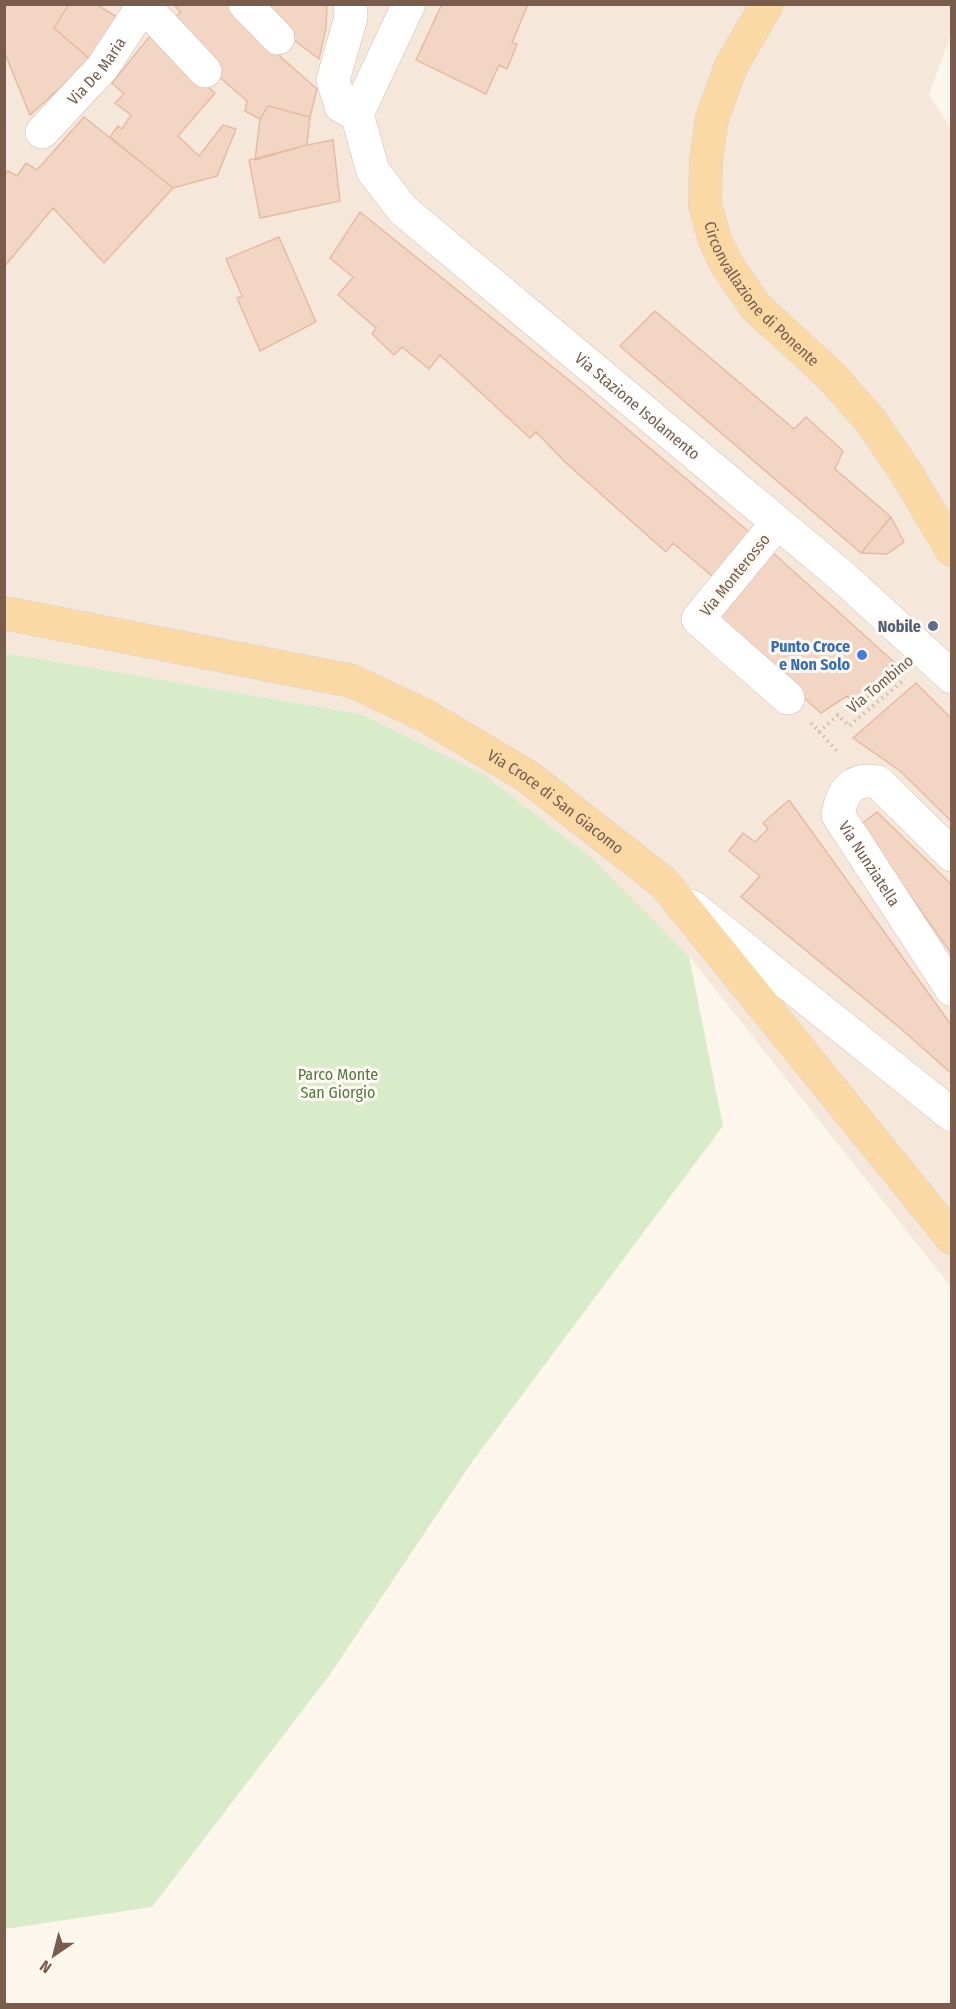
<svg xmlns="http://www.w3.org/2000/svg" width="956" height="2009" viewBox="0 0 956 2009" font-family="'Fira Sans Condensed',sans-serif">
<rect width="100%" height="100%" fill="#fdf6ec"/>
<path fill="#f5e8da" d="M 4,5 L 951,5 L 951,34 L 929,95 L 952,129 L 951,1287 L 689,956 L 592,858 L 483,774 L 361,714 L 5,653 Z"/>
<path fill="#d8ecc9" d="M 5,653 L 361,714 L 483,774 L 592,858 L 689,956 L 723,1126 L 472,1462 L 331,1673 L 152,1907 L 5,1929 Z"/>
<path fill="#f3d5c3" stroke="#e6bba3" stroke-width="1.5" d="M 4,4 L 69,4 L 54,28 L 91,60 L 30,115 L 4,51 Z
M 69,4 L 96,4 L 117,17 L 91,60 L 54,28 Z
M 173,4 L 232,4 L 258,37 L 317,89 L 310,117 L 268,106 L 260,119 L 245,111 L 247,101 L 216,74 L 174,18 L 181,12 Z
M 253,4 L 327,4 L 326,28 L 319,59 L 278,28 Z
M 442,4 L 528,4 L 512,43 L 517,44 L 507,69 L 499,65 L 486,94 L 416,60 Z
M 150,36 L 215,93 L 178,136 L 199,156 L 223,125 L 236,129 L 217,176 L 173,188 L 110,137 L 118,126 L 122,129 L 131,115 L 115,103 L 124,94 L 112,83 Z
M 268,106 L 310,117 L 307,145 L 255,160 L 260,119 Z
M 84,117 L 173,188 L 104,263 L 53,208 L 4,267 L 4,175 L 8,171 L 17,176 L 26,163 L 37,170 Z
M 333,140 L 340,201 L 260,218 L 249,160 L 307,145 Z
M 360,212 L 575,385 L 754,536 L 718,581 L 673,543 L 666,552 L 565,462 L 536,432 L 530,438 L 440,355 L 429,369 L 402,347 L 394,355 L 372,334 L 376,328 L 338,295 L 353,277 L 330,258 Z
M 279,237 L 316,322 L 260,351 L 237,298 L 242,296 L 226,259 Z
M 655,311 L 794,429 L 806,417 L 843,451 L 835,469 L 891,517 L 861,553 L 620,346 Z
M 891,517 L 904,542 L 887,554 L 861,553 Z
M 771,551 L 906,673 L 856,705 L 847,696 L 821,713 L 713,616 Z
M 916,683 L 952,719 L 952,822 L 900,771 L 853,738 Z
M 789,800 L 952,1026 L 952,1074 L 899,1027 L 741,897 L 760,876 L 729,851 L 743,833 L 755,842 L 768,829 L 763,823 Z
M 877,812 L 952,885 L 951,953 L 860,825 Z"/>
<g fill="none" stroke-linecap="round" stroke-linejoin="round">
<g stroke="#d1beb0" stroke-width="34">
<g id="minor">
<path d="M 245,4 L 278,38"/>
<path d="M 350,4 L 351,17 L 333,80 L 341,106 L 357,114"/>
<path d="M 144,6 L 205,71"/>
<path id="s1" d="M 357,114 L 373,171 L 403,210 L 844,578 L 952,677"/>
<path d="M 357,114 L 409,4"/>
<path id="s2" d="M 42,132 L 102,68 L 144,4"/>
<path d="M 777,523 L 698,619 L 788,698"/>
<path id="s3" d="M 952,855 L 878,782 C 852,777 842,791 838,815 L 952,990"/>
<path d="M 691,906 L 952,1115"/>
</g>
</g>
<g stroke="#dad1cd" stroke-width="34">
<g id="major">
<path id="s4" d="M 767,4 L 731,66 L 712,119 L 706,160 L 705,205 L 715,240 L 727,265 L 756,307 L 831,376 L 870,420 L 905,471 L 952,550"/>
<path id="s5" d="M 4,613 L 352,681 L 426,716 L 527,776 L 664,883 L 952,1238"/>
</g>
</g>
<path stroke="#d9b8a5" stroke-width="4" stroke-dasharray="1.5 4.5" stroke-linecap="butt" d="M 811,723 L 839,753
M 819,732 L 838,715 L 849,726 L 905,679"/>
<use href="#minor" stroke="#fff" stroke-width="33"/>
<use href="#major" stroke="#fbd9a5" stroke-width="33"/>
</g>
<circle fill="#5c6f8a" stroke="#fffaf3" stroke-width="2" cx="933" cy="626" r="6"/>
<circle fill="#3f7fe0" stroke="#fffaf3" stroke-width="2" cx="862" cy="655" r="6"/>
<g text-anchor="middle" dominant-baseline="central" stroke-width="6" stroke-linejoin="round" paint-order="stroke">
<g font-size="16" fill="#7a5c4d" stroke="#fffaf3">
<text stroke="none"><textPath href="#s2" startOffset="82">Via De Maria</textPath></text>
<text stroke="none"><textPath href="#s4" startOffset="322">Circonvallazione di Ponente</textPath></text>
<text stroke="none"><textPath href="#s1" startOffset="414">Via Stazione Isolamento</textPath></text>
<text transform="translate(735 575) rotate(-51)">Via Monterosso</text>
<text transform="translate(880 684) rotate(-40)">Via Tombino</text>
<text stroke="none"><textPath href="#s5" startOffset="592">Via Croce di San Giacomo</textPath></text>
<text stroke="none"><textPath href="#s3" startOffset="222">Via Nunziatella</textPath></text>
</g>
<g font-size="16" font-weight="bold" fill="#4e5e75" stroke="#fffaf3" text-anchor="end">
<text x="921" y="626">Nobile</text>
</g>
<g font-size="16" font-weight="bold" fill="#366cbe" stroke="#fffaf3" text-anchor="end">
<text x="850" y="646">Punto Croce<tspan x="850" dy="18">e Non Solo</tspan></text>
</g>
<g font-size="16" fill="#537a41" stroke="#fffaf3">
<text x="338" y="1074">Parco Monte<tspan x="338" dy="18">San Giorgio</tspan></text>
</g>
</g>
<rect width="956" height="2009" fill="none" stroke="#7a5c4d" stroke-width="12"/>
<g transform="translate(54 1955) rotate(215)" stroke="#fffaf3" stroke-width="4.5" paint-order="stroke">
<path d="M0-4.5L10 22L0 15L-10 22Z" fill="#7a5c4d"/>
<text y="-9" font-size="16" font-weight="bold" text-anchor="middle" fill="#7a5c4d">N</text>
</g>
</svg>
